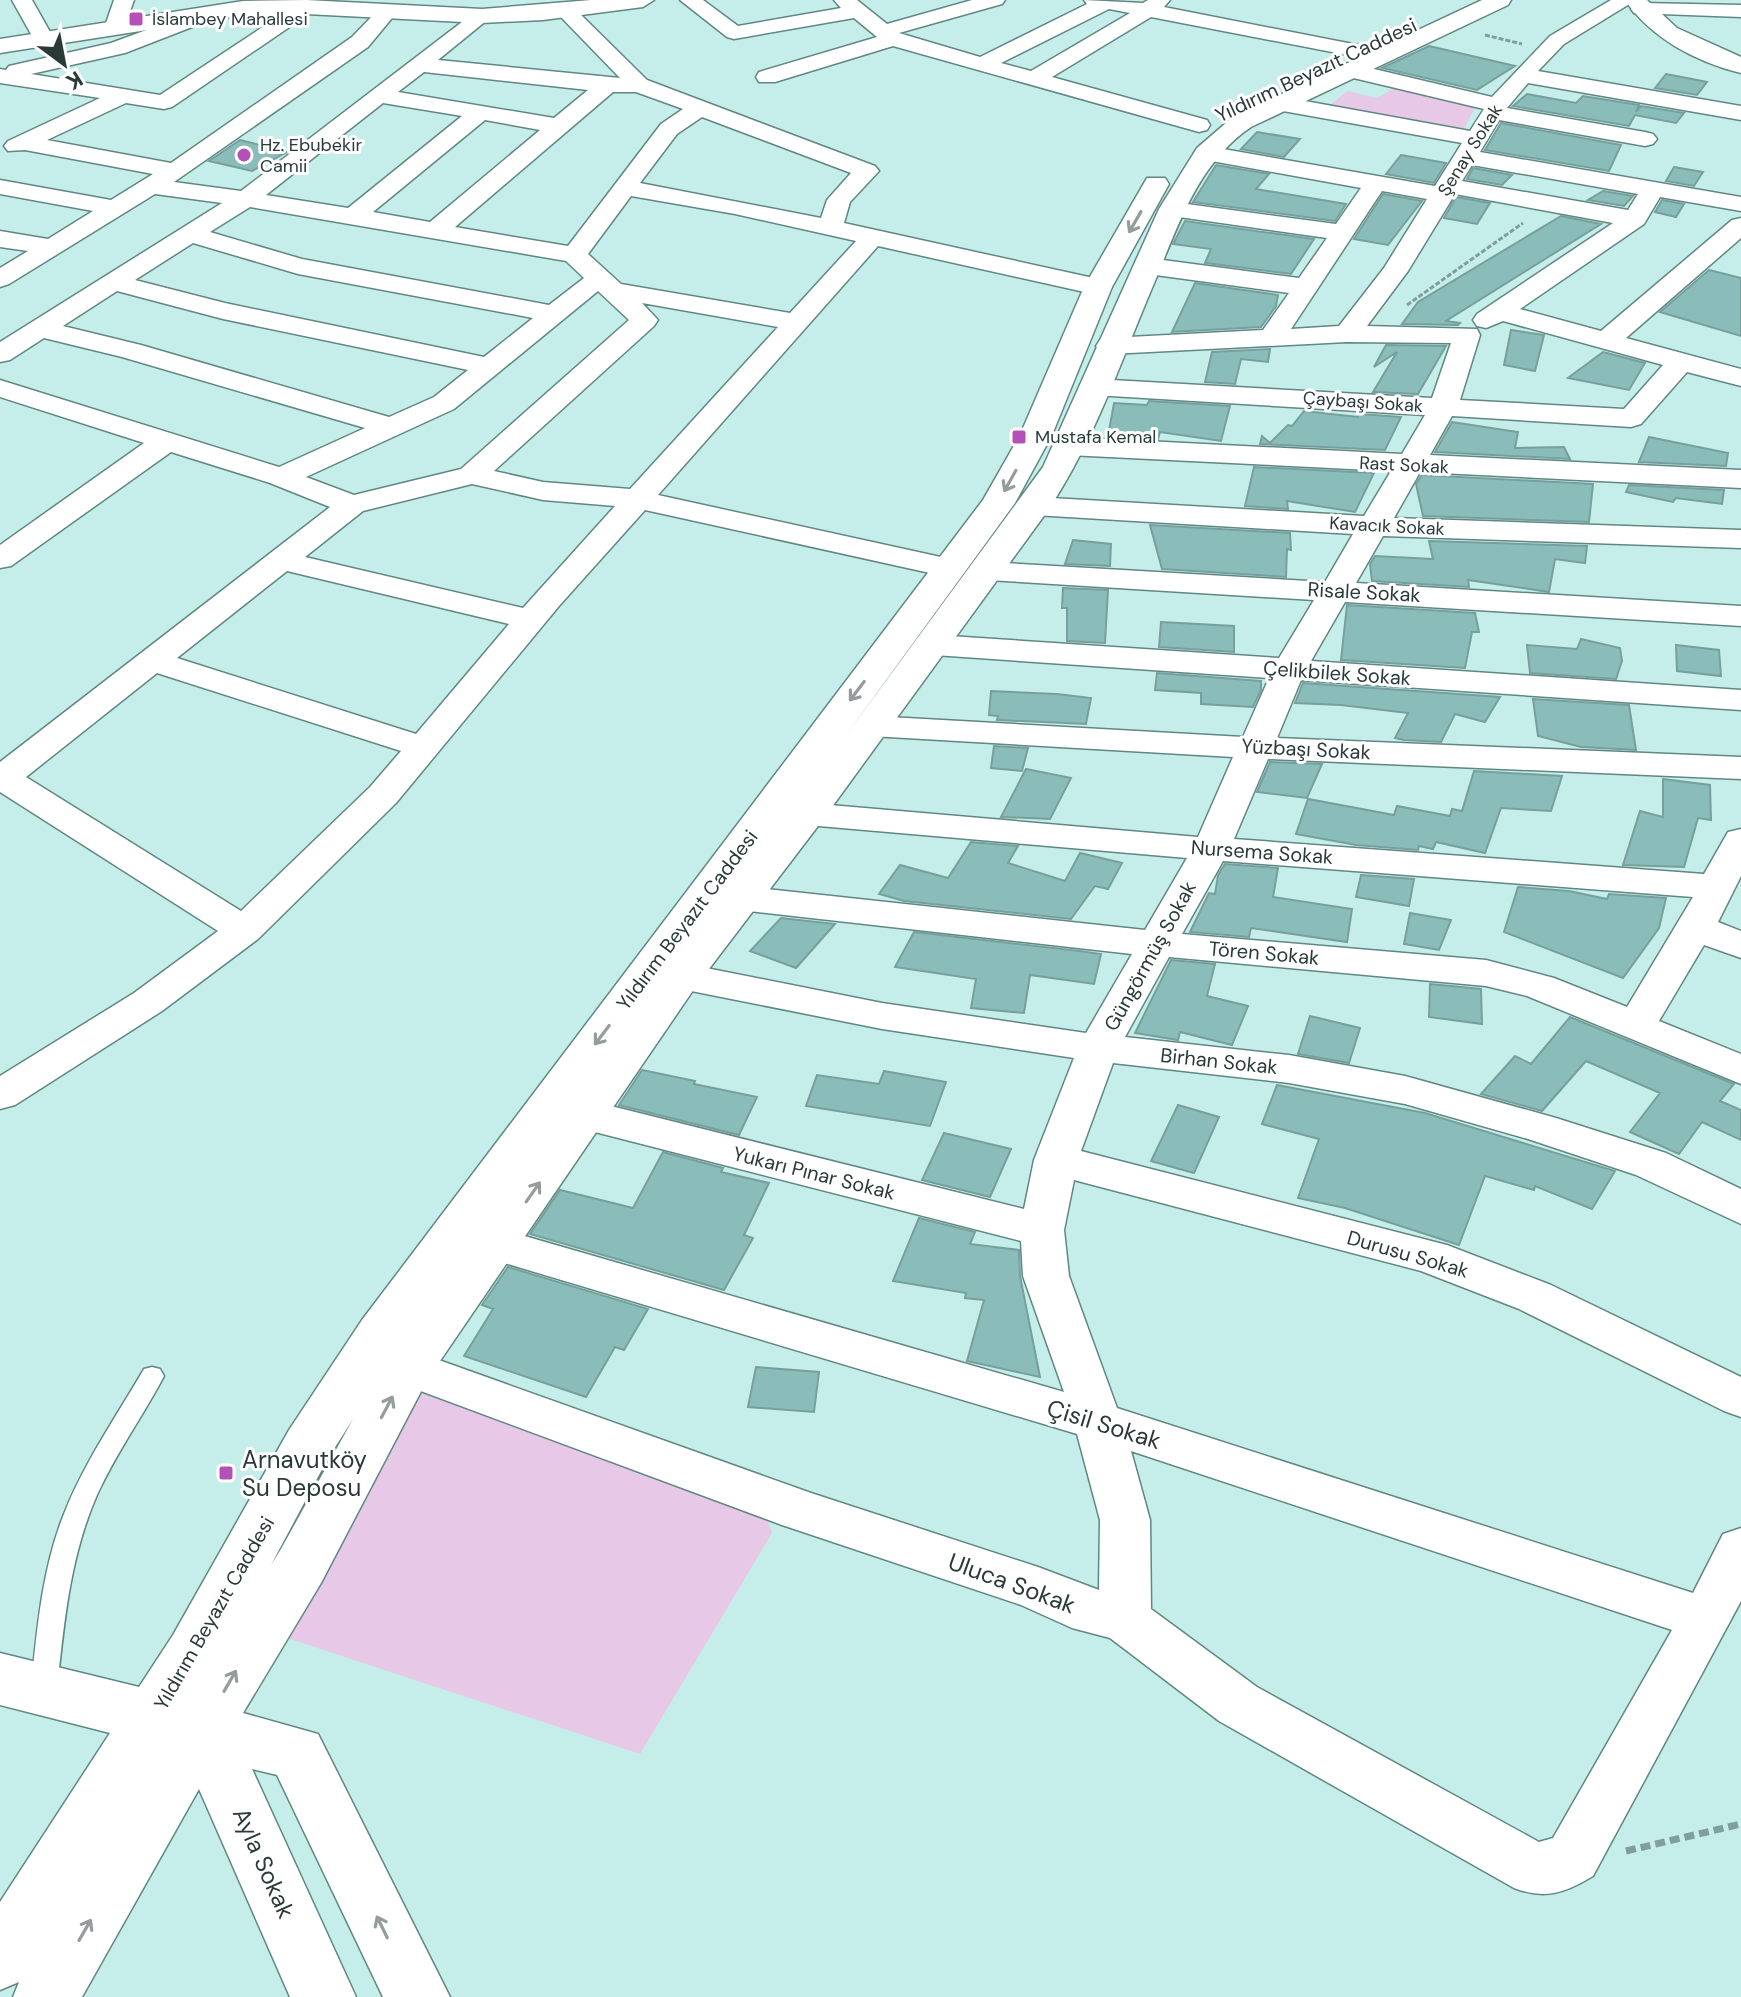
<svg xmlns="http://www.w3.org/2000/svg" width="1741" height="1997" viewBox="0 0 1741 1997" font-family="'DM Sans',sans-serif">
<rect width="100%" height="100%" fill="#c5eeea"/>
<path fill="#e7c8e6" d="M 1397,87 L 1476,106 L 1463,131 L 1328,107 L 1347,91 L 1377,98 Z
M 416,1391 L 766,1516 L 772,1533 L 640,1754 L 284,1637 Z"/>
<path fill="#8abdb9" stroke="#779f9b" stroke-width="2" d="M 1429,46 L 1515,66 L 1477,90 L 1382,68 Z
M 1666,74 L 1707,82 L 1697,95 L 1655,88 Z
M 1527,94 L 1576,103 L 1583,96 L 1639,105 L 1636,112 L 1641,106 L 1684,113 L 1676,123 L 1635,115 L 1629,126 L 1513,106 Z
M 1501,123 L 1621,145 L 1609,171 L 1485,150 Z
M 1257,132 L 1300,139 L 1284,157 L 1241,149 Z
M 240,140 L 287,152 L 252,171 L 209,161 Z
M 1401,155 L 1446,163 L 1434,183 L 1386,174 Z
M 1216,165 L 1269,174 L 1256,189 L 1346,204 L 1335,221 L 1193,202 Z
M 1674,167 L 1703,172 L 1694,186 L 1666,181 Z
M 1473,168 L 1512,175 L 1502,185 L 1467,179 Z
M 1603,191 L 1633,196 L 1624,206 L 1588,200 Z
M 1383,194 L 1422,201 L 1388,245 L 1354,239 Z
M 1456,197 L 1490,203 L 1477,224 L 1444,218 Z
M 1662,200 L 1684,204 L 1676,217 L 1655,212 Z
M 1561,216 L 1601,224 L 1446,321 L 1460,323 L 1458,325 L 1402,324 L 1418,302 Z
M 1185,221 L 1314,239 L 1291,274 L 1205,263 L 1211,249 L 1173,244 Z
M 1709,270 L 1741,278 L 1741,336 L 1660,312 Z
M 1195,283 L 1278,295 L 1276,306 L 1261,327 L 1172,332 Z
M 1511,330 L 1544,335 L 1535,371 L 1504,365 Z
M 1386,345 L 1446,346 L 1418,394 L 1373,392 L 1397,352 L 1374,367 Z
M 1270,349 L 1268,362 L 1241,359 L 1235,384 L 1205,382 L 1212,352 Z
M 1603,352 L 1645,363 L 1629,390 L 1568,378 Z
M 1149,401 L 1230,406 L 1221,441 L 1160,432 L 1158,439 L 1108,436 L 1114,403 L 1147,405 Z
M 1304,411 L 1358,417 L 1359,414 L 1401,417 L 1385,450 L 1260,444 L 1262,436 L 1270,443 L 1288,425 L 1292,426 Z
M 1452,422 L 1518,432 L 1515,448 L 1564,447 L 1570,459 L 1435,452 Z
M 1649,437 L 1728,453 L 1726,466 L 1639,462 Z
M 1254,467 L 1374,473 L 1355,512 L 1287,501 L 1288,509 L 1245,506 Z
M 1422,475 L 1593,484 L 1589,522 L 1423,516 L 1416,484 Z
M 1629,485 L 1724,490 L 1722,504 L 1676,498 L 1673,502 L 1626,492 Z
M 1150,525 L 1290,533 L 1291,550 L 1287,549 L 1286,577 L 1162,569 Z
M 1073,540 L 1111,544 L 1110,566 L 1065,564 Z
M 1429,541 L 1587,546 L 1585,563 L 1555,559 L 1549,592 L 1468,580 L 1469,587 L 1372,581 L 1370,564 L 1375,556 L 1433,559 Z
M 1063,588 L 1108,590 L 1105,643 L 1067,641 L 1067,608 L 1062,608 Z
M 1347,605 L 1475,613 L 1479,632 L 1472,632 L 1465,668 L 1341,660 Z
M 1161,622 L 1234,626 L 1234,652 L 1159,647 Z
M 1581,639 L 1620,648 L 1622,661 L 1616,679 L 1530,673 L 1527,645 L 1577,649 Z
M 1676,645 L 1719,650 L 1721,676 L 1677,671 Z
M 1157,673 L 1261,681 L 1261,690 L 1253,707 L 1201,704 L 1201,693 L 1155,690 Z
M 1303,683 L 1500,697 L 1485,722 L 1455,714 L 1441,742 L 1404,740 L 1395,738 L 1408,713 L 1341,705 L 1295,703 Z
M 991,691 L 1057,694 L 1091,698 L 1086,724 L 997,720 L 998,716 L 989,715 Z
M 1533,699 L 1629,705 L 1636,750 L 1581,747 L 1538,736 Z
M 994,746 L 1028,748 L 1022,771 L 991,768 Z
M 1270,762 L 1322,764 L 1307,798 L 1257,792 Z
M 1026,769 L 1071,778 L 1050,819 L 1001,817 Z
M 1474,771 L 1562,776 L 1551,811 L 1501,808 L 1485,853 L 1436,842 L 1433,849 L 1419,846 L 1418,850 L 1356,845 L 1296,834 L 1308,799 L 1394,815 L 1397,806 L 1450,816 L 1452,809 L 1462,811 Z
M 1663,779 L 1710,785 L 1711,820 L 1698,818 L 1684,867 L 1623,865 L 1640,811 L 1663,817 Z
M 971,842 L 1018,846 L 1008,863 L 1065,881 L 1080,853 L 1122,863 L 1108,889 L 1095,886 L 1071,919 L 904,901 L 879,894 L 900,865 L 948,878 Z
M 1225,864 L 1278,868 L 1273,897 L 1352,909 L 1347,942 L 1251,928 L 1249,937 L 1190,932 L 1209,893 L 1215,894 L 1218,875 Z
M 1361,875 L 1414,879 L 1409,906 L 1356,897 Z
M 1518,887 L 1569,891 L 1607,899 L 1609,894 L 1666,898 L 1659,928 L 1623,978 L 1504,932 Z
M 1410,913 L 1451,920 L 1439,950 L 1404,944 Z
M 781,918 L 835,924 L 796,968 L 750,951 Z
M 914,932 L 1080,951 L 1101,954 L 1094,984 L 1030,975 L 1024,1013 L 971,1008 L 976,979 L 895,967 Z
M 1171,960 L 1215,964 L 1207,996 L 1248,1006 L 1232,1045 L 1180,1032 L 1178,1040 L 1135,1033 Z
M 1430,984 L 1481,989 L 1482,1024 L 1429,1017 Z
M 1310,1016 L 1360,1028 L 1349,1063 L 1298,1054 Z
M 1570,1017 L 1734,1084 L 1720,1101 L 1741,1110 L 1741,1140 L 1702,1122 L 1679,1154 L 1630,1132 L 1660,1093 L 1586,1061 L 1542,1111 L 1481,1094 L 1515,1056 L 1531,1064 Z
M 642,1070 L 695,1081 L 694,1084 L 757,1097 L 739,1135 L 619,1105 Z
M 884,1071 L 946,1082 L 930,1126 L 806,1106 L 817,1075 L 879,1084 Z
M 1277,1085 L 1425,1113 L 1615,1171 L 1592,1209 L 1535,1186 L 1534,1190 L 1485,1176 L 1459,1245 L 1345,1208 L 1298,1198 L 1319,1139 L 1262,1124 Z
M 1178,1105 L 1219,1117 L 1194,1173 L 1151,1161 Z
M 944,1133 L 1011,1149 L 990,1197 L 922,1180 Z
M 663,1152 L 723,1168 L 721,1172 L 769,1183 L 744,1235 L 753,1238 L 724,1290 L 530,1234 L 560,1190 L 633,1208 Z
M 919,1218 L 975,1232 L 970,1244 L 1019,1250 L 1020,1276 L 1040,1377 L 967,1361 L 984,1300 L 965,1298 L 966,1293 L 893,1281 Z
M 508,1267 L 648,1309 L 624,1350 L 615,1347 L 586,1397 L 464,1356 L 493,1309 L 482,1305 Z
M 756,1367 L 819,1372 L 814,1412 L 748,1407 Z"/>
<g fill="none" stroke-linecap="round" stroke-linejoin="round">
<g stroke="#608783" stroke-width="3">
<path id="lane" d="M 152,1367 L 160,1369 L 164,1376 C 143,1416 116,1453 97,1495 C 70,1556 64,1623 57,1688 L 53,1696 L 44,1700 L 35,1696 L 31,1688 C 37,1630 42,1569 64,1514 C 84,1463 116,1417 144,1369 Z"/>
</g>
<g stroke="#608783" stroke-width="3">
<path id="street" d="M 12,0 L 32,0 L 54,39 L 50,43 L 36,43 Z
M 114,0 L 134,0 L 125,26 L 115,32 L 105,26 Z
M 680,0 L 703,0 L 738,26 L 841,8 L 834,0 L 857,0 L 887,24 L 972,0 L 1005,0 L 1002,4 L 899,33 L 980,57 L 1087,4 L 1084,0 L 1143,3 L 1148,0 L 1170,0 L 1164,7 L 1358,45 L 1369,51 L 1358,57 L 1151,17 L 1052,77 L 1207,120 L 1210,125 L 1207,130 L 1199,132 L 893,46 L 775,82 L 759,82 L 756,77 L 759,72 L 877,37 L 854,18 L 734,39 L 727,37 ZM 1109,9 L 1130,13 L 1031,71 L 1001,63 Z
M 1611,0 L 1636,0 L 1564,44 L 1538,71 L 1741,106 L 1741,120 L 1528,83 L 1507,108 L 1645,132 L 1653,134 L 1657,139 L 1653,144 L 1645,146 L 1499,120 L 1480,152 L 1741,197 L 1741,211 L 1660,197 L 1644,224 L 1520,309 L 1601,331 L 1732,220 L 1741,218 L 1741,238 L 1626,338 L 1741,369 L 1741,386 L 1687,372 L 1641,424 L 1631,427 L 1452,416 L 1430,455 L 1741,470 L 1741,488 L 1420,472 L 1394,518 L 1741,530 L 1741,548 L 1383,536 L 1356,583 L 1741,606 L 1741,626 L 1345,602 L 1311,661 L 1741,690 L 1741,710 L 1301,680 L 1277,738 L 1741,757 L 1741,779 L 1268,759 L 1234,839 L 1704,874 L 1728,832 L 1741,829 L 1741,876 L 1718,922 L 1741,931 L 1741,958 L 1704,945 L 1659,1021 L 1741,1054 L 1741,1084 L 1527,996 L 1486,986 L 1169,957 L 1125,1037 L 1289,1055 L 1405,1076 L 1556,1118 L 1666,1153 L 1741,1189 L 1741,1224 L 1636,1175 L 1528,1139 L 1405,1104 L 1289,1083 L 1113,1063 L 1081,1151 L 1447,1245 L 1551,1285 L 1741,1377 L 1741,1417 L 1724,1411 L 1519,1309 L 1421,1271 L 1074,1180 L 1064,1230 L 1069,1276 L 1117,1408 L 1693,1593 L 1723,1534 L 1741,1528 L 1741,1601 L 1593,1876 C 1565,1893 1545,1900 1514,1888 L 1219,1721 L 1110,1638 L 1072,1628 L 1021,1605 L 782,1525 L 391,1380 L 384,1367 L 391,1354 L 408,1349 L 811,1493 L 1038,1567 L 1099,1590 L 1100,1520 L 1077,1434 L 481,1256 L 475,1244 L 481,1232 L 497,1228 L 1064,1392 L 1023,1276 L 1021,1241 L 587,1130 L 572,1125 L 566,1115 L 572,1105 L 587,1100 L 1024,1209 L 1034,1160 L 1074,1058 L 882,1029 L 681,989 L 667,985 L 661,976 L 667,967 L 681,963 L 882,1003 L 1086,1033 L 1132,954 L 740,910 L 727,906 L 721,898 L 727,890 L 740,886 L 1145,930 L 1187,858 L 807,825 L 794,822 L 789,814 L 794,806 L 807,803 L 1198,837 L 1233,757 L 871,736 L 859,733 L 854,726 L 859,719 L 871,716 L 1243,737 L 1269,678 L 934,655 L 922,652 L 917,645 L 922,638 L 934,635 L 1279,658 L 1314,600 L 988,580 L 977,578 L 972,571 L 977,564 L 988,562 L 1325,582 L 1353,534 L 1034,515 L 1023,512 L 1019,506 L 1023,500 L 1034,497 L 1364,516 L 1391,471 L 1068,455 L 1058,452 L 1053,446 L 1058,440 L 1068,437 L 1402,454 L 1425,415 L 1094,395 L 1084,393 L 1080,387 L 1084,381 L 1094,379 L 1432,398 L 1451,343 L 1347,342 L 1110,354 L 1100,352 L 1096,346 L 1100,340 L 1110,338 L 1263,330 L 1289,293 L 1148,274 L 1139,271 L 1135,266 L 1139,261 L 1148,258 L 1299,278 L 1327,238 L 1172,216 L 1163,214 L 1160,209 L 1163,204 L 1172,202 L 1336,224 L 1361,188 L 1206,160 L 1198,158 L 1194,153 L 1198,148 L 1206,146 L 1435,186 L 1462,143 L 1283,111 L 1272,104 L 1283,97 L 1470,131 L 1484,109 L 1345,76 L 1342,71 L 1353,64 L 1492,97 L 1550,36 ZM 1472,165 L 1638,194 L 1628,210 L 1462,181 ZM 1382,191 L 1427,199 L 1384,268 L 1339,326 L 1291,329 ZM 1455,194 L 1613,223 L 1477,314 L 1473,320 L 1477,326 L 1486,328 L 1503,321 L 1663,365 L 1624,409 L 1460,400 L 1480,335 L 1477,329 L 1367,326 L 1408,271 ZM 1223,861 L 1693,897 L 1627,1007 L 1554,978 L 1486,960 L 1182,934 ZM 1131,1451 L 1672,1630 L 1553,1838 L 1539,1842 L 1257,1687 L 1151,1609 L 1150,1520 Z
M 306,1 L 313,3 L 316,7 L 313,11 L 172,107 L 164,109 L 126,103 L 47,140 L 171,163 L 352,37 L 380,8 L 394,8 L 397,12 L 368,47 L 174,182 L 241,191 L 475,12 L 482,10 L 492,16 L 438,60 L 620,78 L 558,14 L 555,10 L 558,6 L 572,6 L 647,80 L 875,166 L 879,171 L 850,202 L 844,223 L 1098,279 L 1107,281 L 1111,287 L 1107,293 L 1098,295 L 878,246 L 658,495 L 959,561 L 964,568 L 959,575 L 948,577 L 645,510 L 559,606 L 396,803 L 258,939 L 162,1011 L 15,1105 L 0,1109 L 0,1076 L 134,993 L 218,931 L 0,792 L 0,762 L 330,507 L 270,483 L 171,452 L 11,566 L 0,568 L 0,545 L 144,443 L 0,397 L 0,380 L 279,467 L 365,428 L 122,357 L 44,338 L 10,360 L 0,362 L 0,342 L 222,203 L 155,194 L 9,284 L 0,287 L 0,268 L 28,251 L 0,247 L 0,231 L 48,239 L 93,211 L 0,194 L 0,180 L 111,200 L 153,174 L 25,150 L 8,151 L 4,146 L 8,141 L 100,98 L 0,83 L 0,69 L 6,70 L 9,66 L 111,43 L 209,7 L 223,7 L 226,11 L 223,15 L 125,53 L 31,74 L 160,95 L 299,3 ZM 424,72 L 588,90 L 554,118 L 398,92 ZM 613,92 L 636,92 L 683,109 L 661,124 L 568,246 L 455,227 ZM 383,103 L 462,116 L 348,208 L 266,195 ZM 702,117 L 851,173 L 827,200 L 821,218 L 640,183 L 677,134 ZM 485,120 L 540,130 L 430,222 L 373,212 ZM 631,196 L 735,214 L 856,241 L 790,313 L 621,284 L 588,254 ZM 250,207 L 566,261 L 584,278 L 549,305 L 302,259 L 210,232 ZM 193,243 L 298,274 L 533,318 L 484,357 L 225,303 L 135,280 ZM 117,291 L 223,319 L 468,370 L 434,397 L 389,417 L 141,345 L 63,326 ZM 598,291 L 629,320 L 461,469 L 354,495 L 306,477 L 454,409 ZM 642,303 L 778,327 L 630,489 L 543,482 L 494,471 L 654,326 L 658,320 ZM 472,484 L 543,500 L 615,506 L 523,608 L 305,557 L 363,511 ZM 287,571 L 509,624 L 416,734 L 177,658 ZM 157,673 L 401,751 L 370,787 L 241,911 L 26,777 Z
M 1641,3 L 1741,5 L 1741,17 L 1634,13 L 1631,9 L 1634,5 Z"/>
</g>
<g stroke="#608783" stroke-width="3">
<path id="secondary" d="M 306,0 L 482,9 L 591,0 L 654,0 L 643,7 L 543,20 L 482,23 L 306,14 L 243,15 L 0,53 L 0,39 L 243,1 Z
M 1482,0 L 1511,0 L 1508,5 L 1251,127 C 1199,162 1178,225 1155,281 C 1122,358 1094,443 1046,513 L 821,822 L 696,986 L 427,1380 L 321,1583 L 243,1713 L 318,1734 L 450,1997 L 383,1997 L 277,1775 L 252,1769 L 356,1997 L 290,1997 L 199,1789 L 82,1997 L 13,1997 L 19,1982 L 0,1990 L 0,1902 L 110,1733 L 0,1705 L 0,1653 L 139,1687 L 173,1635 L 289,1430 L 362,1320 L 983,500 L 1020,435 L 1084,287 L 1147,178 L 1165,178 L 1169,184 L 1112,287 L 1052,435 L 1015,503 L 844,738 L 1043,467 L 1159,209 L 1197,148 L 1233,117 ZM 353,1419 L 281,1549 L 271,1565 L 327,1460 Z
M 1625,0 L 1647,0 L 1677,28 L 1741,57 L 1741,73 C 1696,62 1651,38 1625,0 Z"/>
</g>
<path stroke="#809e9b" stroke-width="3" stroke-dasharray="5 2" stroke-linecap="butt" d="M 1485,35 L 1522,44
M 1407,305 L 1523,223"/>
<path stroke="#809e9b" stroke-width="7" stroke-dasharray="10 5" stroke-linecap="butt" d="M 1626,1851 L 1741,1824"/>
<use href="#lane" fill="#fff" fill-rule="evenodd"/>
<use href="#street" fill="#fff" fill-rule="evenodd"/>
<use href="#secondary" fill="#fff" fill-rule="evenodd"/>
</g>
<defs><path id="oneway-shaft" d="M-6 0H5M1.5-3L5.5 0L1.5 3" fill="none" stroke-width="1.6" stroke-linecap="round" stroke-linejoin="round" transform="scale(2)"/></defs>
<g stroke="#949c9c">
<use href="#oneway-shaft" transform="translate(1135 222) rotate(120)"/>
<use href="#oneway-shaft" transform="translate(1010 481) rotate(119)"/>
<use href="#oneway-shaft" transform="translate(857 691) rotate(127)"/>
<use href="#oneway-shaft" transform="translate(602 1035) rotate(127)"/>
<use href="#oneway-shaft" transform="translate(533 1192) rotate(-55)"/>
<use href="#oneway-shaft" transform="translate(387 1407) rotate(-62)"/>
<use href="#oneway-shaft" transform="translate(230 1681) rotate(-60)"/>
<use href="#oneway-shaft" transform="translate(382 1927) rotate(-116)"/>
<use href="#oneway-shaft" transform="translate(85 1930) rotate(-60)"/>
</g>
<g fill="#b450b6" stroke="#fff" stroke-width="3">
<rect x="128" y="11" width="16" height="16" rx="4"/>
<circle cx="244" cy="155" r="8"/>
<rect x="1011" y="429" width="16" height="16" rx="4"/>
<rect x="218" y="1465" width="16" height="16" rx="4"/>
</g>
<g text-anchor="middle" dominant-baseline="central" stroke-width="6" stroke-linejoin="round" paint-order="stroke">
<g font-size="18" fill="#2a3a39" stroke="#fff" text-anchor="start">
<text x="152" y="19">İslambey Mahallesi</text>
<text x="260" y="145">Hz. Ebubekir<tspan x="260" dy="21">Camii</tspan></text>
<text x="1035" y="437">Mustafa Kemal</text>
</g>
<g font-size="18" fill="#2a3a39" stroke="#fff">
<text transform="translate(1470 150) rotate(-58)">Şenay Sokak</text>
<text transform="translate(1363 402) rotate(4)">Çaybaşı Sokak</text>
<text transform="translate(1404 465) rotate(3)">Rast Sokak</text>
<text transform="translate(1387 526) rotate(3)">Kavacık Sokak</text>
</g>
<g font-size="20" fill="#2a3a39" stroke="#fff">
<text transform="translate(1316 70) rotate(-25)">Yıldırım Beyazıt Caddesi</text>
<text transform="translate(1364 592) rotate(3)">Risale Sokak</text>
<text transform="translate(1337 673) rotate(4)">Çelikbilek Sokak</text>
<text transform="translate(1306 749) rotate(3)">Yüzbaşı Sokak</text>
<text transform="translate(1262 852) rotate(4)">Nursema Sokak</text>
<text transform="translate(687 920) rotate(-53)">Yıldırım Beyazıt Caddesi</text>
<text transform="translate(1264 953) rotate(5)">Tören Sokak</text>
<text transform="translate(1150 956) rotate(-61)">Güngörmüş Sokak</text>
<text transform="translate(1219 1061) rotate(6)">Birhan Sokak</text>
<text transform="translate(814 1173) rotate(14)">Yukarı Pınar Sokak</text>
<text transform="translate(1408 1254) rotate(16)">Durusu Sokak</text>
<text transform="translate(214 1613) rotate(-60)">Yıldırım Beyazıt Caddesi</text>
</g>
<g font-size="24" fill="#2a3a39" stroke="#fff">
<text transform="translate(1104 1424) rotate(17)">Çisil Sokak</text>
<text transform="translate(1012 1583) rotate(20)">Uluca Sokak</text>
<text transform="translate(264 1863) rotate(66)">Ayla Sokak</text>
</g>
<g font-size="24" fill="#2a3a39" stroke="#fff" text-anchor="start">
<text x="242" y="1459">Arnavutköy<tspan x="242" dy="28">Su Deposu</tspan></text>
</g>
</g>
<g transform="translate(64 64) rotate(148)" stroke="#ffffff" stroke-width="6" paint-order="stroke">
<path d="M0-6L14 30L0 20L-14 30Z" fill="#2a3a39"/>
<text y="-12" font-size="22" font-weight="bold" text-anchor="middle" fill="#2a3a39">K</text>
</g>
</svg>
